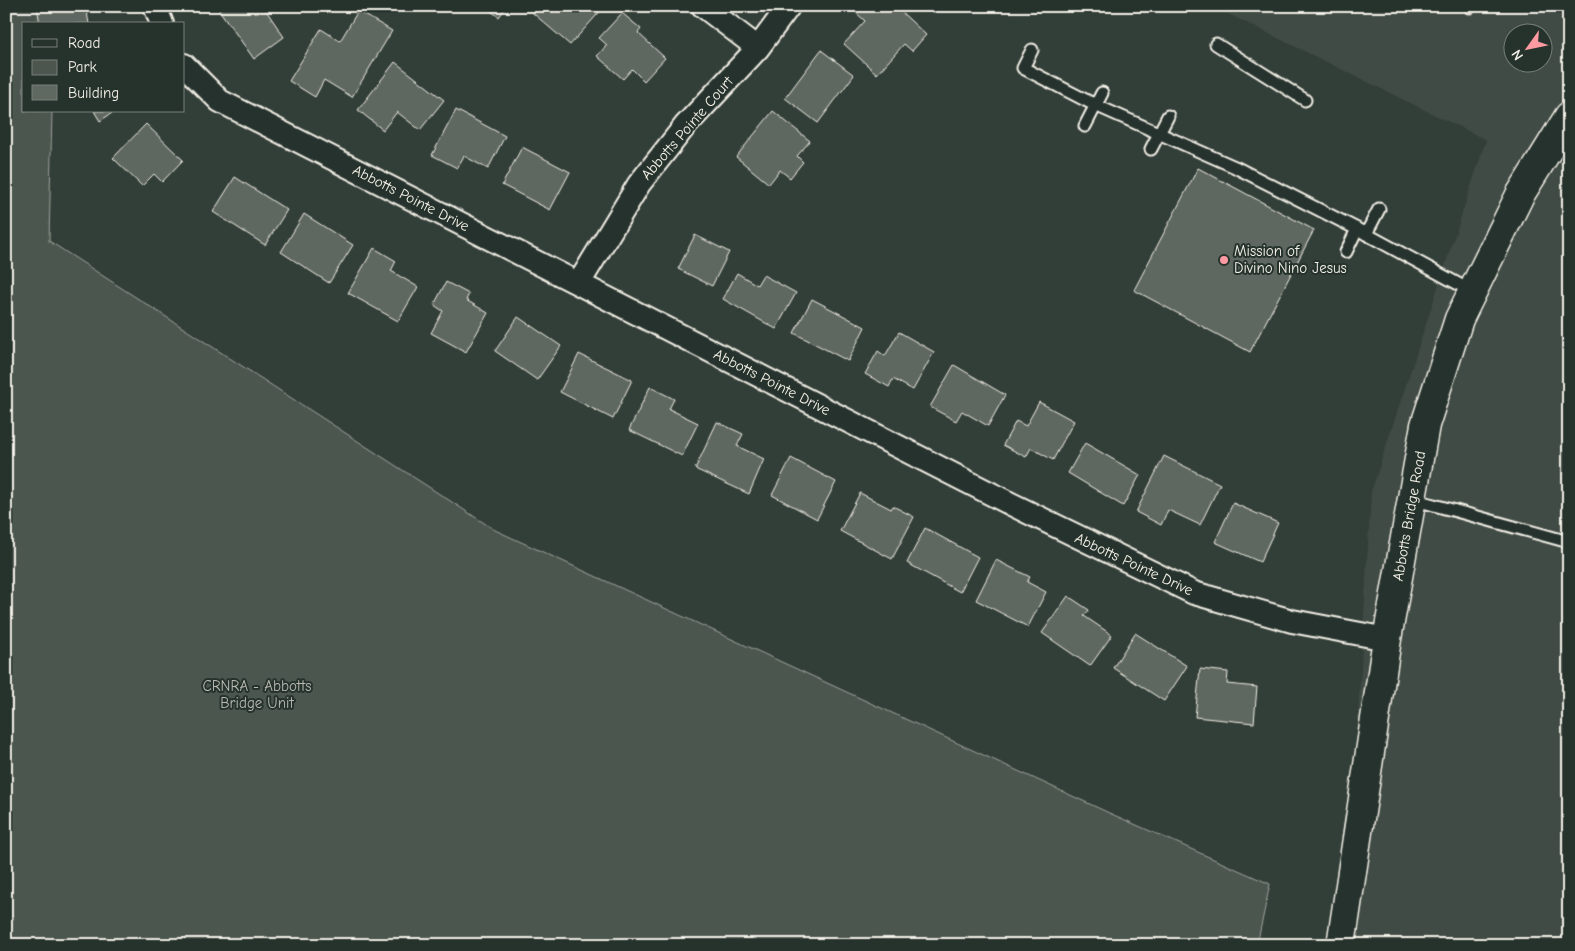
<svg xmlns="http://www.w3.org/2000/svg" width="1575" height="951" viewBox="0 0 1575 951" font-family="'Comic Neue',sans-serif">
<rect width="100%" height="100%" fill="#323e38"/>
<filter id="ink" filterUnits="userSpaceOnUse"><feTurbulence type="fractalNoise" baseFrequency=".02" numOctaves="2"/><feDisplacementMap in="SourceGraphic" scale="10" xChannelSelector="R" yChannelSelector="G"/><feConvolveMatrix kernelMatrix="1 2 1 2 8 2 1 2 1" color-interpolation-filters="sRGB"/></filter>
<g filter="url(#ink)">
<path fill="#404b44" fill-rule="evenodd" d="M 1212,6 L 1569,6 L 1569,945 L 1345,945 L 1371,492 L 1486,140 ZM 1512,32 L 1542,32 L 1542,62 L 1512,62 Z"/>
<path fill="#4c564f" stroke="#a0a49c" d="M 6,6 L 55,6 L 55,24 L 24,24 L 24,111 L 52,111 L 49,241 L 495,530 L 1107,812 L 1270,884 L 1257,945 L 6,945 Z"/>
<path fill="#5f6861" stroke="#f4f1e8" d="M 37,6 L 86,6 L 89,24 L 40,24 Z
M 224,6 L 263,6 L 284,37 L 254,59 L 219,10 Z
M 484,6 L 507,6 L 499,17 Z
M 529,6 L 604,6 L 604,7 L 570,45 L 527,8 Z
M 852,6 L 895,6 L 926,35 L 912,51 L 904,44 L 877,74 L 844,44 L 865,21 L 851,8 Z
M 358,11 L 392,31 L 352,97 L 324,80 L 315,97 L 289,81 L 321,29 L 340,41 Z
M 622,13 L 641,29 L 638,33 L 665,58 L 644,81 L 632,69 L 623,79 L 597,56 L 607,45 L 599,38 Z
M 821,50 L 854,75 L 818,123 L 785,98 Z
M 395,62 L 444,100 L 420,130 L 397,112 L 383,130 L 358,110 Z
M 456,110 L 505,136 L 488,169 L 464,156 L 457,168 L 432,155 Z
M 94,111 L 115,111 L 100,121 Z
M 773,111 L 810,141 L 797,156 L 803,162 L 790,178 L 780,170 L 769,184 L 736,157 Z
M 146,124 L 183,160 L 162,182 L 154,174 L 142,186 L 113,158 Z
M 522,147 L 570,172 L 550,210 L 502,185 Z
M 1198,168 L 1314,230 L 1250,352 L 1134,290 Z
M 235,177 L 287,210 L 265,245 L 213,212 Z
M 304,214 L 353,245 L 329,283 L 281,252 Z
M 695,235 L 729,252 L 712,286 L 678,269 Z
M 374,248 L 396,261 L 391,271 L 418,287 L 398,321 L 348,293 Z
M 737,273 L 757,285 L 763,275 L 796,293 L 776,329 L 723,299 Z
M 446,282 L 469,294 L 466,300 L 488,313 L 466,352 L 431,333 L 443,311 L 434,305 Z
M 812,299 L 865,327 L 848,361 L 794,333 Z
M 518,317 L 561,346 L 537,380 L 495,351 Z
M 899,332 L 934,352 L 913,390 L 893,379 L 889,387 L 865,374 L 878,351 L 885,356 Z
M 579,354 L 632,380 L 613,419 L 560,392 Z
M 954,365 L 1005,395 L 988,426 L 962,411 L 956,421 L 930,407 Z
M 650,387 L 674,399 L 669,409 L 698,423 L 682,456 L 629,430 Z
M 1039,402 L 1074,421 L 1053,460 L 1031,448 L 1026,457 L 1003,445 L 1016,421 L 1026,426 Z
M 717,422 L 743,434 L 737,446 L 764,459 L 749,494 L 695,469 Z
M 1085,443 L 1140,475 L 1123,506 L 1068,473 Z
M 1164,456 L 1220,484 L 1200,525 L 1168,510 L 1161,525 L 1136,512 Z
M 791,458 L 836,482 L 817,519 L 772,495 Z
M 860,493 L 891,509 L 893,506 L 914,517 L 892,559 L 840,531 Z
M 1233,503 L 1278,523 L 1260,562 L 1215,542 Z
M 925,528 L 978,557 L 960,592 L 907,563 Z
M 996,560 L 1030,577 L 1027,582 L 1046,592 L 1028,627 L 976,600 Z
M 1068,596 L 1089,610 L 1084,616 L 1112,635 L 1090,666 L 1042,633 Z
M 1135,633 L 1187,666 L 1164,701 L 1113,668 Z
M 1200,669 L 1228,672 L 1227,684 L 1257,687 L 1254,723 L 1195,717 Z"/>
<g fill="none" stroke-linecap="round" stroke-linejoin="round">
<g stroke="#f4f1e8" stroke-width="15">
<path id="lane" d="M 1470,7 L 1471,6
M 1216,44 L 1305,100
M 1032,50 L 1023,68 L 1095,105 L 1235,167 L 1357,229 L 1473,292
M 1085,126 L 1102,93
M 1151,149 L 1168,116
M 1366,234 L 1379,209
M 1346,252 L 1357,229
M 1412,499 L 1569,542"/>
</g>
<g stroke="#f4f1e8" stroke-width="26">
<path id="street" d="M 155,6 L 162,24
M 703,6 L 758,48
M 184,65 L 220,101 L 1011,504 L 1194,593 L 1292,621 L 1387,639
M 579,283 L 639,184 L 685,126 L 758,48 L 789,6"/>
</g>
<g stroke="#f4f1e8" stroke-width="31">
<path id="secondary" d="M 1341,945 L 1387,639 L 1425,425 L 1459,319 L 1520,195 L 1569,116"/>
</g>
<use href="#lane" stroke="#26332d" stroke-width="11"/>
<use href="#street" stroke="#26332d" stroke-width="22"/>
<use href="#secondary" stroke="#26332d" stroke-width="28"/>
</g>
</g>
<circle fill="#ff9aa2" stroke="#26332d" stroke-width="2" cx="1224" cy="260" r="5"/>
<g text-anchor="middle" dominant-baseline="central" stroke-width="4" stroke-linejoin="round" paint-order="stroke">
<g font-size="15" fill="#f4f1e8" stroke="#26332d">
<text transform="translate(687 128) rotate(-49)">Abbotts Pointe Court</text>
<text transform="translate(411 198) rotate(27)">Abbotts Pointe Drive</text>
<text transform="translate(772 382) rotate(27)">Abbotts Pointe Drive</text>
<text transform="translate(1409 516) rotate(-80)">Abbotts Bridge Road</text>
<text transform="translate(1134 564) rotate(25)">Abbotts Pointe Drive</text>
</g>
<g font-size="15" fill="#f4f1e8" stroke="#26332d" text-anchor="start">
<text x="1234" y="251">Mission of<tspan x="1234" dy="17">Divino Nino Jesus</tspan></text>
</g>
<g font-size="15" fill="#b9bbb2" stroke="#26332d">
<text x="257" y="686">CRNRA - Abbotts<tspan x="257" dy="17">Bridge Unit</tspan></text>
</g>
</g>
<rect width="1575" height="951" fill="none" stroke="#26332d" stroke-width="25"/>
<rect x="12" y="12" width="1550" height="926" fill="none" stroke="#f4f1e8" stroke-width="2" filter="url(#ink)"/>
<rect x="22" y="22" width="162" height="90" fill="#26332d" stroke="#787f78"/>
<rect x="32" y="39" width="25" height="8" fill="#26332d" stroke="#787f78"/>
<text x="68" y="48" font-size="15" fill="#f4f1e8">Road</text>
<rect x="32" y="60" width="25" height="15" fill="#4c564f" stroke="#787f78"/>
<text x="68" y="72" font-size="15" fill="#f4f1e8">Park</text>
<rect x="32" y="85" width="25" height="15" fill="#5f6861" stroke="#787f78"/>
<text x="68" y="98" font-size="15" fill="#f4f1e8">Building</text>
<g transform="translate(1528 48) rotate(237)"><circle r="24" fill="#26332d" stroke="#787f78"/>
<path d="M0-4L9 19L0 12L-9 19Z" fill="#ff9aa2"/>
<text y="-8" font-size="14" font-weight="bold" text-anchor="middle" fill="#f4f1e8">N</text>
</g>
</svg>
